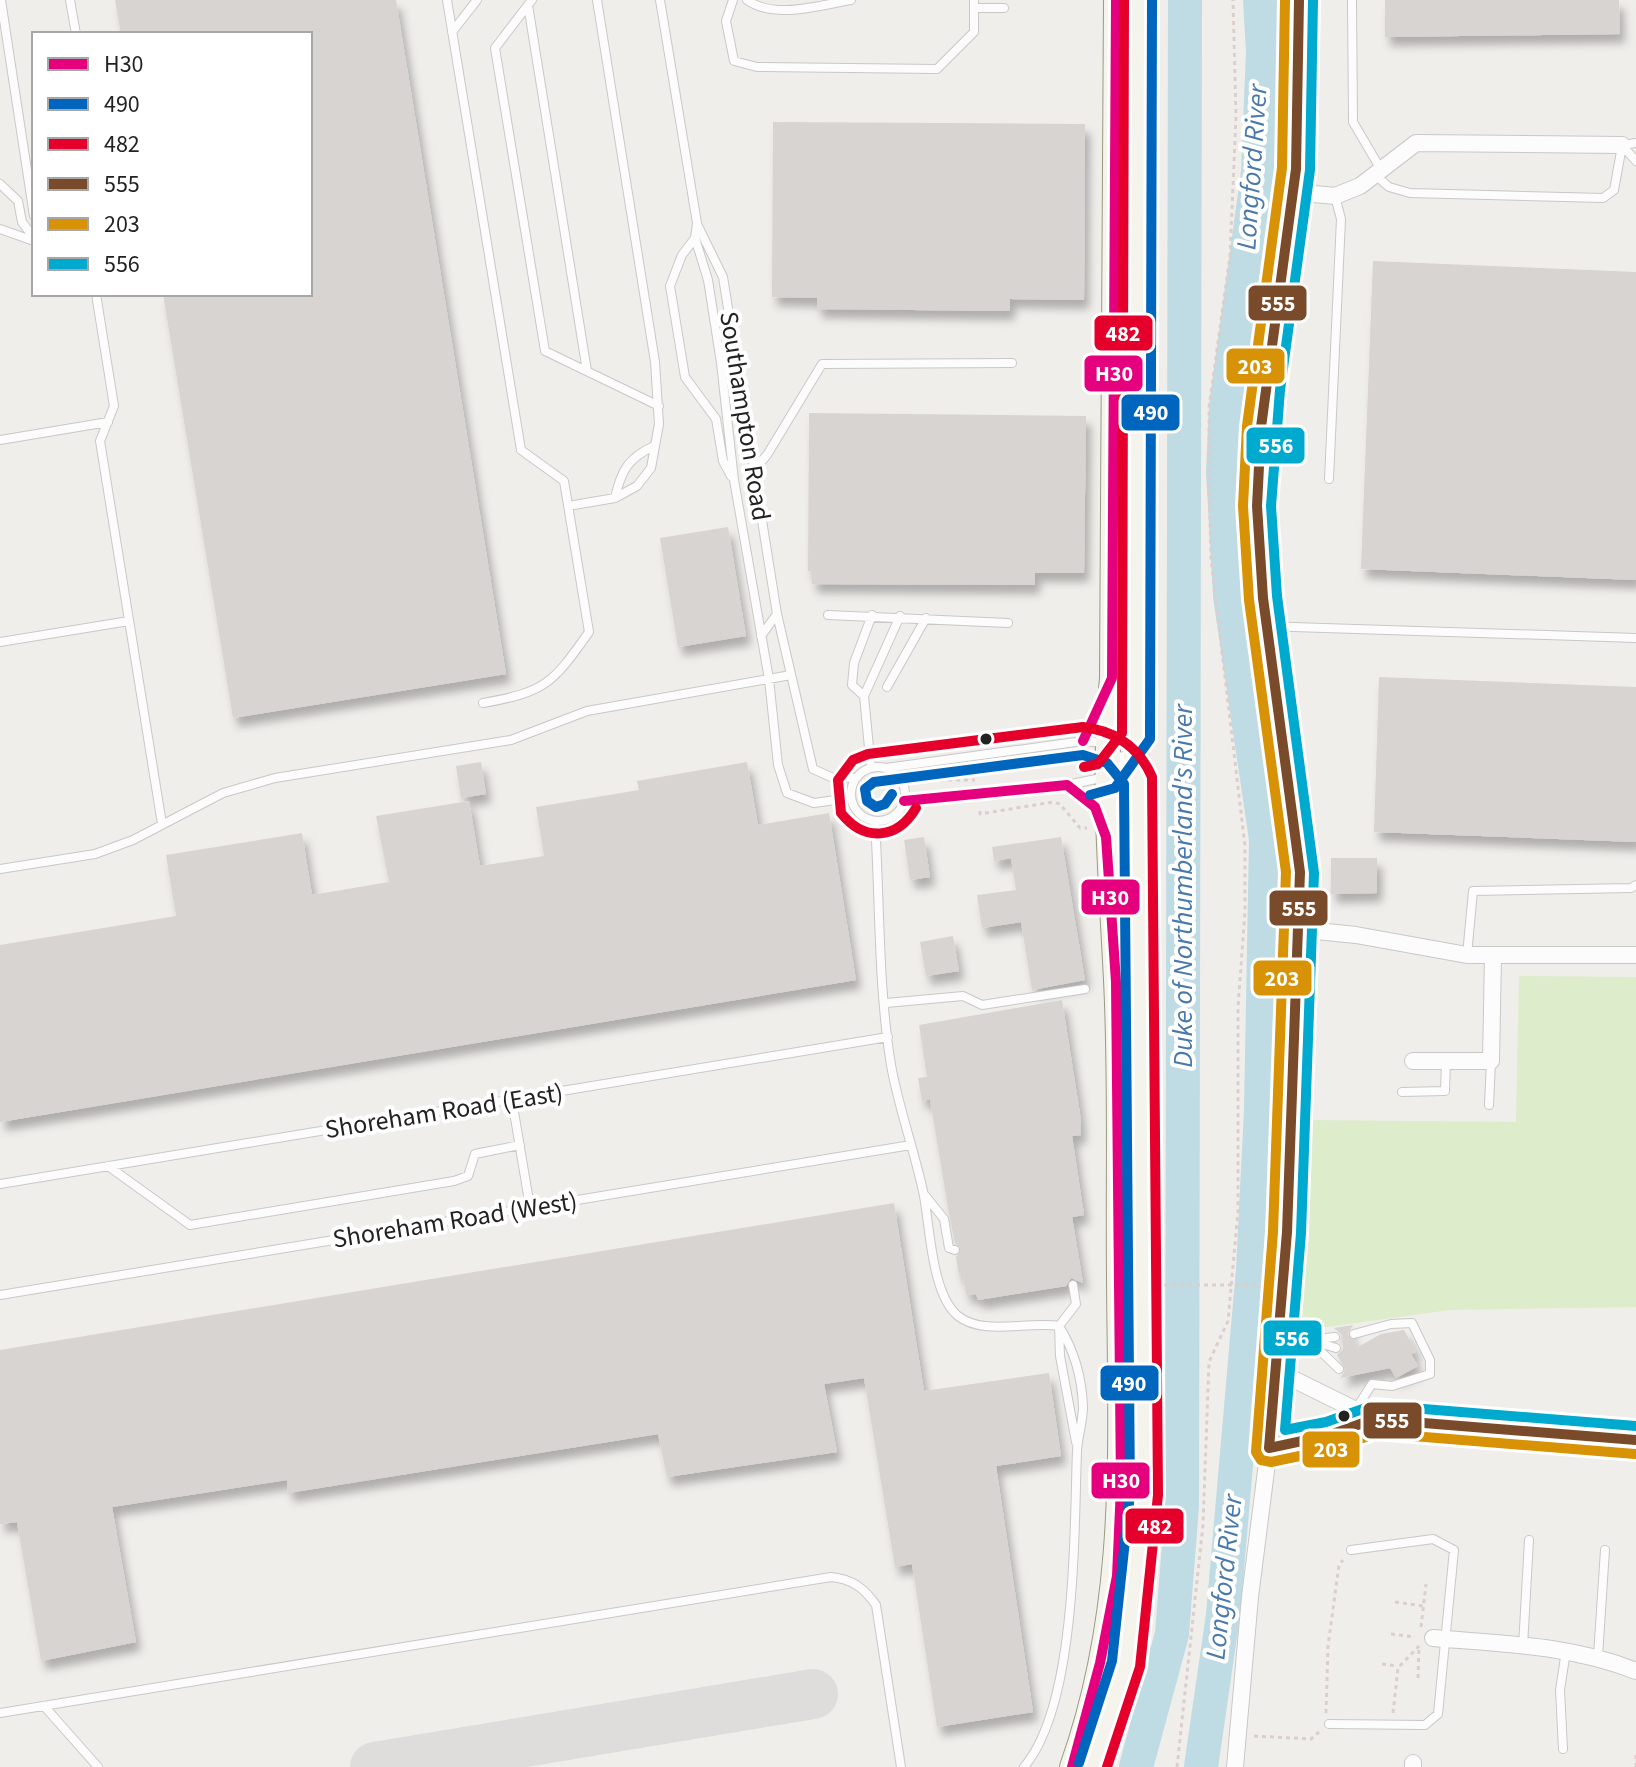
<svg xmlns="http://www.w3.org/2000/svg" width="1636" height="1767" viewBox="0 0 1636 1767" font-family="'Source Sans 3',sans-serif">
<defs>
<filter id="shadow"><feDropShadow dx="5" dy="9" stdDeviation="4" flood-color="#0004"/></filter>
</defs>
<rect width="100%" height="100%" fill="#f0eeeb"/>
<path fill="#ddeccb" d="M 1519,976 L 1636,977 L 1636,1307 L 1450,1310 L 1298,1331 L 1308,1120 L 1516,1122 Z"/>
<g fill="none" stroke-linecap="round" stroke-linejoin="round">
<path stroke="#bfdbe3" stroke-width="34" d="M 1136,1767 L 1172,1634 L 1182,1506 L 1185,0
M 1201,1767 L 1223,1615 L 1253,1269 L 1261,1110 L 1266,839 L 1230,596 L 1223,472 L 1226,406 L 1258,172 L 1263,52 L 1260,0"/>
<path stroke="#dedddc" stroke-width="50" d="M 375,1767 L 813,1694"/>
</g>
<path fill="#d7d4d2" filter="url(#shadow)" d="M 115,0 L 396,0 L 506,674 L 233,718 L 163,294 L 310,294 L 310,34 L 121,34 Z
M 1385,0 L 1619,0 L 1620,34 L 1385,37 Z
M 773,122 L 1085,124 L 1084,300 L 1010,299 L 1010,311 L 817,309 L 817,298 L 772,297 Z
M 1373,261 L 1636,272 L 1636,580 L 1361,569 Z
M 809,413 L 1086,416 L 1084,573 L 1035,573 L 1035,585 L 812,584 L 812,571 L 808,571 Z
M 728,527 L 746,636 L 678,647 L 660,538 Z
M 1379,677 L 1636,687 L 1636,842 L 1374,832 Z
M 481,762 L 486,794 L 461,798 L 456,766 Z
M 747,762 L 758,825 L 829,813 L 856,980 L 0,1122 L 0,945 L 176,916 L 166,855 L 302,833 L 312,895 L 389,882 L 376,816 L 469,801 L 480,866 L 544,856 L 536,807 L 639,790 L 637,781 Z
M 924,837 L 930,877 L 910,880 L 904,840 Z
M 1061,837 L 1085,980 L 1032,990 L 1021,922 L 982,928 L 977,895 L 1016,890 L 1011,858 L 994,861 L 992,847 Z
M 1331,858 L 1377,858 L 1377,893 L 1331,894 Z
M 953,936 L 959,971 L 926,976 L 920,942 Z
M 1062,1000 L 1080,1114 L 1081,1135 L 1072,1136 L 1084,1215 L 1072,1217 L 1083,1283 L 1071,1278 L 1066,1286 L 978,1300 L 976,1294 L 966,1295 L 963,1275 L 959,1275 L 956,1257 L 962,1249 L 955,1243 L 949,1214 L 930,1099 L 922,1101 L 918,1078 L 927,1077 L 919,1025 Z
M 894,1203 L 924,1391 L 1049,1373 L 1061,1456 L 996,1466 L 1033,1712 L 937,1727 L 912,1564 L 895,1567 L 864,1378 L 824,1384 L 837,1452 L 667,1477 L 658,1434 L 288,1493 L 287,1480 L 112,1507 L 136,1642 L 41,1661 L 17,1522 L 0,1524 L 0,1350 Z
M 1353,1325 L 1347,1335 L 1355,1341 L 1356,1348 L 1381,1334 L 1404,1330 L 1416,1352 L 1411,1354 L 1418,1366 L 1396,1378 L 1390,1368 L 1340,1378 L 1346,1370 L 1337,1355 L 1343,1349 L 1342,1335 L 1334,1328 Z"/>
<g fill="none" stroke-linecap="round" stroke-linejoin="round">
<g stroke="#c9c8c7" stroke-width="10">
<path id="lane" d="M 1,0 L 34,216
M 70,0 L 76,34
M 447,0 L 521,450 L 564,481 L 589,632 C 553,683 546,692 483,703
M 532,0 L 528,5 L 587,371
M 660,0 L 697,223 L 695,238 L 708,280 L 721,363 L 734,480 L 769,679 L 778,765 L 787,793 L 814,803 L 850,798
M 733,0 L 726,21 L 734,61 L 757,67 L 937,69 L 974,32 L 974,0
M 747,0 C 775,20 820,5 851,0
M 1352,0 L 1353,122 L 1380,168
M 528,5 L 495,48 L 545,351 L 659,406
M 974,8 L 1004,8
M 452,32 L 477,0
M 1622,145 L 1636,161
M 1622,145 L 1636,143
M 1374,174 L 1389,187 L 1410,193 L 1603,198 L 1614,190 L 1622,146
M 0,184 L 18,201 L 22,222 L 34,238
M 697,224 L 723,277 L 777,614 L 813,769 L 831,777 L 856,778
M 0,229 L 34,241
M 695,238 L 682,255 L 670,286 L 685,377 L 716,419 L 723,461 L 731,476
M 96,294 L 114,406 L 100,441 L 162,824
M 0,440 L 108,422
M 753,471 L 767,455 L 822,364 L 1012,363
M 1329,479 L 1341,219 L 1335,196
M 615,498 C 621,471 628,458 654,446
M 568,506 L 615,498 L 637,486 L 651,468 L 659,424 L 655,362 L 597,0
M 828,615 L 1008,623
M 1266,626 L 1636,638
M 761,636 L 777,614
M 0,642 L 129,621
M 887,687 L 926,618
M 864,696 L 852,685 L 854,663 L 872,615
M 1083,741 L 1101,702
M851 794a27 27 0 1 1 54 0a27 27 0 1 1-54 0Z
M 871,768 L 864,696 L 900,616
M 886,768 L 1083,741 L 1105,743 L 1129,766
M 1067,785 L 1095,807 L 1099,818
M 904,801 L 1067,785 L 1106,777 L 1127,753
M 875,822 C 880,902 878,986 891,1065 C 899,1110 915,1152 924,1196 C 930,1229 932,1295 958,1316 C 983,1336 1028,1321 1059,1326
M 0,869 L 95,854 L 133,840 L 223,793 L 275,778 L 511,740 L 587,711 L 791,675
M 1467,955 L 1473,891 L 1631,888 L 1636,885
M 886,1003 L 963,996 L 982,1005 L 1085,989
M 1402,1092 L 1445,1091 L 1446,1061
M 512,1100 L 530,1207
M 1489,1105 L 1491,1061
M 108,1166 L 190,1225 L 454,1181 L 468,1176 L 475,1154 L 520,1145
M 0,1184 L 888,1037
M 924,1194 L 944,1219 L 949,1248 L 955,1250
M 1073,1285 L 1076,1304 L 1059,1326 L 1060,1356 L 1076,1442
M 0,1295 L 911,1145
M 1282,1332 L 1309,1340 L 1335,1337
M 1309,1340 L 1339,1369
M 1313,1341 L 1336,1348
M 1354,1412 L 1372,1384 L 1392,1386 L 1430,1374 L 1430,1360 L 1412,1323 L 1391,1324 L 1354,1334
M 1523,1646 L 1529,1540
M 1598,1656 L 1605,1550
M 44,1706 L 98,1767
M 0,1713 L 831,1577 C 852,1579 864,1588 876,1605 L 901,1767
M 1329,1724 L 1425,1725 L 1438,1714 L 1454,1550 L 1433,1539 L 1351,1550
M 1563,1749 L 1560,1690 L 1566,1651
M 1024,1767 C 1077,1705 1074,1531 1077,1450 C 1078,1436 1083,1421 1083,1407 C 1082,1378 1074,1350 1059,1326"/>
</g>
<g stroke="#c9c8c7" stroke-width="18">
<path id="street" d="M 1294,192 L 1335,196 L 1360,186 L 1416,143 L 1622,145
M 1297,929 L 1356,935 L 1467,955 L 1636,955
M 1413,1061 L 1491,1061 L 1493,956
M 1278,1376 L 1295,1380 L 1374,1419 L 1636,1440
M 1269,1448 L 1330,1435 L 1374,1419
M 1433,1638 C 1503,1644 1571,1645 1636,1671
M 1413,1763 L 1413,1767
M 1235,1767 L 1250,1597 L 1278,1376 L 1288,1226 L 1300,872 C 1292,749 1258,629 1257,506 C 1257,401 1283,297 1294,193 C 1301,129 1301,65 1299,0"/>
</g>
<g stroke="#999a82" stroke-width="26">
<path id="secondary" d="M 1072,1767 C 1130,1604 1120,1446 1119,1277 C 1118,1178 1121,1079 1116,980 C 1111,878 1102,780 1112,678 L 1116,0
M 1092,1767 L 1126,1664 L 1144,1495 L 1136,726 L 1138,0"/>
</g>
<path stroke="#dccecd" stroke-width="3" stroke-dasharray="4 4" stroke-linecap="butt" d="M 935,776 L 936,780 L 975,780
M 980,811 L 980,814 L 1053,802 L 1060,804 L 1080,828 L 1087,828
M 1164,1285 L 1268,1285
M 1395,1602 L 1423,1606
M 1421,1627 L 1426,1584
M 1391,1634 L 1415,1637
M 1382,1664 L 1398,1666
M 1418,1678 L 1419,1647
M 1326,1713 L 1328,1646 L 1339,1565 L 1343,1560
M 1393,1713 L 1398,1668 L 1419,1646
M 1254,1736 L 1311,1739 L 1319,1732
M 1177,1767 L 1203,1525 L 1209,1362 L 1228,1321 L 1238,1211 L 1238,1007 L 1245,911 L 1245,846 L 1211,559 L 1209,487 L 1209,407 L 1230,256 L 1236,116 L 1233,0
M 1636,1767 L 1636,1755"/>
<use href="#lane" stroke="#fdfcfc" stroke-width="8"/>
<use href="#street" stroke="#fdfcfc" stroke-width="16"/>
<use href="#secondary" stroke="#f4f4ed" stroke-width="24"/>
<g stroke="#fff" stroke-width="16">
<path id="bus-1" d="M 1083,741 L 1112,678 L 1116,0
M 904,801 L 1067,785 L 1095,807 L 1106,837 L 1116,982 L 1121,1487 L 1117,1576 L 1100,1663 L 1072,1767"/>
</g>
<g stroke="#fff" stroke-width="16">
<path id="bus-2" d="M 892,794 L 885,804 L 876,807 L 867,801 L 865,789 L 874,782 L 1083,755 L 1107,763 L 1124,784 L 1130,1494 L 1112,1661 L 1079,1763
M 1090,795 L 1115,788 L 1150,739 L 1152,0"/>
</g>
<g stroke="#fff" stroke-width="16">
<path id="bus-3" d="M 1084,767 L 1098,764 L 1122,733 L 1124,0
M 916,808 C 897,840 864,842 841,813 L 838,780 L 853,760 L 868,754 L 1083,727 C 1115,731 1139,747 1152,777 L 1158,1495 L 1140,1667 L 1107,1767"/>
</g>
<g stroke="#fff" stroke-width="16">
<path id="bus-4" d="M 1299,0 L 1296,169 L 1261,427 L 1257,506 L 1263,598 L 1300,872 L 1287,1232 L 1269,1448 L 1330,1435 L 1374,1419 L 1636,1440"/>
</g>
<g stroke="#fff" stroke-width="16">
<path id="bus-5" d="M 1285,0 L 1282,168 L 1247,426 L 1243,506 L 1249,600 L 1286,872 L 1273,1232 L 1256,1452 L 1261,1460 L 1271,1462 L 1333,1449 L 1376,1433 L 1635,1454"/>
</g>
<g stroke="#fff" stroke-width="16">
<path id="bus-6" d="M 1313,0 L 1310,170 L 1280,390 L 1271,506 L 1277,596 L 1314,873 L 1301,1233 L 1285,1430 L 1326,1422 L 1374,1405 L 1636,1426"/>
</g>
<use href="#bus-1" stroke="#e5007d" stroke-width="10"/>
<use href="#bus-2" stroke="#0065bd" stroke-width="10"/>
<use href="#bus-3" stroke="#e4002b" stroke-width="10"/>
<use href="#bus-4" stroke="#7a4b2a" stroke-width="10"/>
<use href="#bus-5" stroke="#d79205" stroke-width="10"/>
<use href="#bus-6" stroke="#00a9ce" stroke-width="10"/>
</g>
<g fill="#222" stroke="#fff" stroke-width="3">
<circle cx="986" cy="739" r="7"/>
<circle cx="1344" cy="1416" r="7"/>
</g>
<g text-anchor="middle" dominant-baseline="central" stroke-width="8" stroke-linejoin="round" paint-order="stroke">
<g font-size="26" fill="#222" stroke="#fff">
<text transform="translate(745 416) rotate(81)">Southampton Road</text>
<text transform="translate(444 1111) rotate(-9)">Shoreham Road (East)</text>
<text transform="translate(455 1220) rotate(-9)">Shoreham Road (West)</text>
</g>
<g font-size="28" font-style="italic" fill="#4a7aab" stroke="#fff">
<text transform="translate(1252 167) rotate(-86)">Longford River</text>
<text transform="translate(1183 886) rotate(-90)">Duke of Northumberland's River</text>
<text transform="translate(1224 1577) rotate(-84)">Longford River</text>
</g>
</g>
<g stroke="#fff" stroke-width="3">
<rect x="1247" y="284" width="61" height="38" rx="8" fill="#7a4b2a"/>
<rect x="1093" y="314" width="61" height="38" rx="8" fill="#e4002b"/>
<rect x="1225" y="347" width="61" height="38" rx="8" fill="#d79205"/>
<rect x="1083" y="354" width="61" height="39" rx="8" fill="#e5007d"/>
<rect x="1120" y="393" width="61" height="39" rx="8" fill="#0065bd"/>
<rect x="1245" y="426" width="61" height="39" rx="8" fill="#00a9ce"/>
<rect x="1080" y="878" width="61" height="38" rx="8" fill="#e5007d"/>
<rect x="1268" y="889" width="61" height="38" rx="8" fill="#7a4b2a"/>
<rect x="1252" y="959" width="61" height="38" rx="8" fill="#d79205"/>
<rect x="1262" y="1319" width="61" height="38" rx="8" fill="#00a9ce"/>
<rect x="1099" y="1364" width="61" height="38" rx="8" fill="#0065bd"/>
<rect x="1362" y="1401" width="61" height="39" rx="8" fill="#7a4b2a"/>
<rect x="1301" y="1430" width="60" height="39" rx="8" fill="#d79205"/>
<rect x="1090" y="1461" width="61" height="39" rx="8" fill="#e5007d"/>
<rect x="1124" y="1507" width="61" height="38" rx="8" fill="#e4002b"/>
</g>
<g font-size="22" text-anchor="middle" font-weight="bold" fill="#fff">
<text x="1278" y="311">555</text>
<text x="1123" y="341">482</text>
<text x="1255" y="374">203</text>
<text x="1114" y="381">H30</text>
<text x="1151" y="420">490</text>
<text x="1276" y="453">556</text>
<text x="1110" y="905">H30</text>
<text x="1299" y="916">555</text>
<text x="1282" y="986">203</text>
<text x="1292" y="1346">556</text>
<text x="1129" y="1391">490</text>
<text x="1392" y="1428">555</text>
<text x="1331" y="1457">203</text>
<text x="1121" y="1488">H30</text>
<text x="1155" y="1534">482</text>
</g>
<rect x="32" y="32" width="280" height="264" fill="#ffffff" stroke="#a7a7a7" stroke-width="2"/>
<rect x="48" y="58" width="40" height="12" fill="#e5007d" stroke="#a7a7a7" stroke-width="2"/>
<text x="104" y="72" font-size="24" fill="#222222">H30</text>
<rect x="48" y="98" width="40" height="12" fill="#0065bd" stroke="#a7a7a7" stroke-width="2"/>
<text x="104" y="112" font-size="24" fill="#222222">490</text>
<rect x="48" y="138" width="40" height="12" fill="#e4002b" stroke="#a7a7a7" stroke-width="2"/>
<text x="104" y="152" font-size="24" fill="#222222">482</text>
<rect x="48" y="178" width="40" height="12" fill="#7a4b2a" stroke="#a7a7a7" stroke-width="2"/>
<text x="104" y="192" font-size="24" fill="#222222">555</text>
<rect x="48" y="218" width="40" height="12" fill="#d79205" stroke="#a7a7a7" stroke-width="2"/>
<text x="104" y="232" font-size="24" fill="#222222">203</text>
<rect x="48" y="258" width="40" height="12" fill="#00a9ce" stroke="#a7a7a7" stroke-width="2"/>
<text x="104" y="272" font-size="24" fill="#222222">556</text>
</svg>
